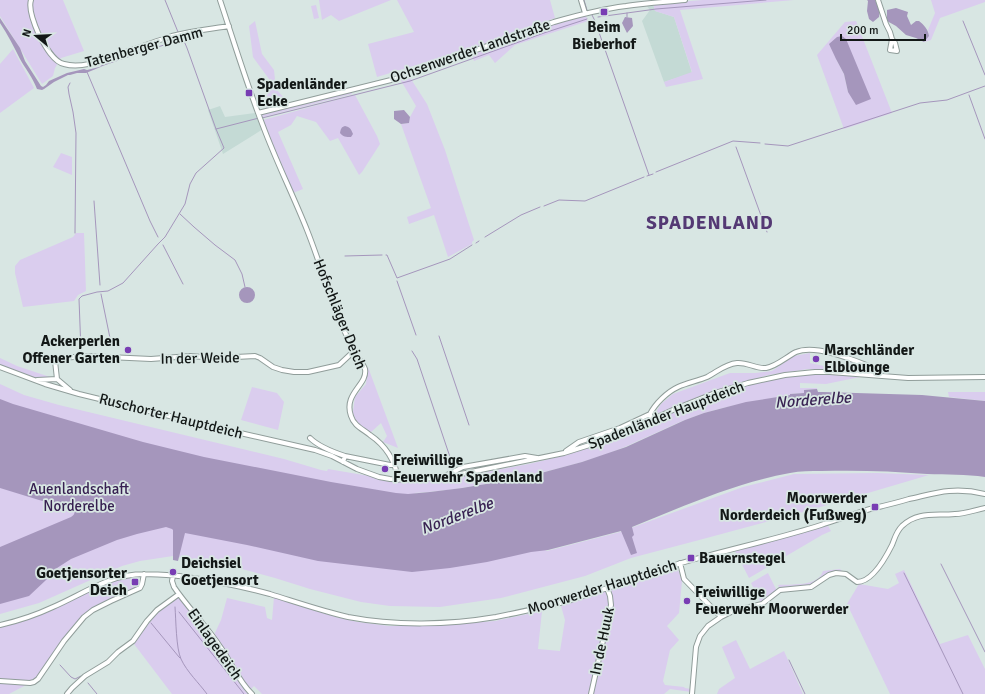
<svg xmlns="http://www.w3.org/2000/svg" width="985" height="694" viewBox="0 0 985 694" font-family="Signika,sans-serif">
<rect width="100%" height="100%" fill="#d8e6e3"/>
<path fill="#c4dad5" d="M 653,4 L 655,11 L 674,17 L 692,73 L 664,82 L 642,21 L 650,10 L 646,5 Z
M 220,106 L 225,117 L 255,113 L 263,129 L 223,154 L 208,110 Z"/>
<path fill="#dacdee" fill-rule="evenodd" d="M 0,0 L 63,0 L 84,51 L 61,58 L 55,68 L 53,76 L 42,84 L 0,16 Z
M 319,0 L 391,0 L 339,21 L 331,15 L 322,20 Z
M 397,0 L 550,0 L 555,18 L 473,48 L 377,77 L 368,44 L 414,32 Z
M 703,0 L 794,0 L 680,10 L 703,79 L 666,87 L 664,82 L 692,72 L 674,17 L 655,11 L 653,4 Z
M 931,0 L 985,0 L 985,2 L 940,18 L 931,40 L 924,42 L 929,36 L 928,30 L 935,13 Z
M 316,5 L 319,18 L 314,19 L 311,6 Z
M 585,14 L 588,21 L 515,45 L 495,63 L 489,55 L 474,61 L 471,53 Z
M 255,21 L 262,54 L 274,70 L 276,89 L 287,101 L 266,108 L 269,79 L 253,57 L 249,26 Z
M 856,21 L 892,113 L 844,129 L 817,55 L 845,22 ZM 836,59 L 870,99 L 848,92 L 844,74 Z
M 13,49 L 34,88 L 0,113 L 0,64 Z
M 409,76 L 427,104 L 445,150 L 474,240 L 472,242 L 472,244 L 448,257 L 434,215 L 409,224 L 407,217 L 431,208 L 401,124 L 409,123 L 410,117 L 416,106 L 400,79 Z
M 352,92 L 352,94 L 263,117 L 261,117 L 261,115 Z
M 355,95 L 377,136 L 380,144 L 362,172 L 359,175 L 338,138 L 330,141 L 316,122 L 297,116 L 291,125 L 278,132 L 303,189 L 293,193 L 279,162 L 263,120 Z
M 61,153 L 72,157 L 72,175 L 53,167 Z
M 76,233 L 84,233 L 86,291 L 78,295 L 74,301 L 23,307 L 15,273 L 15,266 L 20,260 L 73,237 Z
M 810,353 L 810,363 L 833,368 L 852,362 L 871,369 L 871,373 L 808,369 L 768,375 L 713,391 L 654,415 L 661,404 L 673,394 L 730,373 L 755,373 L 772,371 L 794,356 Z
M 0,358 L 17,366 L 53,378 L 36,379 L 0,365 Z
M 368,367 L 398,448 L 383,442 L 387,436 L 381,423 L 370,433 L 356,423 L 353,412 L 355,397 L 366,384 Z
M 821,374 L 860,377 L 826,384 L 800,383 L 800,388 L 817,388 L 817,389 L 804,390 L 804,393 L 790,394 L 790,395 C 761,400 732,405 704,413 C 670,424 638,443 604,455 C 575,465 545,472 516,478 C 482,485 449,491 414,493 L 547,551 L 620,532 L 743,487 L 794,474 L 877,473 L 929,475 L 807,511 L 703,539 L 631,558 L 585,576 L 501,598 L 440,607 L 390,606 L 361,602 L 310,589 L 275,578 L 242,569 L 173,556 L 140,561 L 122,566 L 39,603 L 0,614 L 0,384 L 24,395 L 59,405 L 284,459 L 321,470 L 327,471 L 328,469 L 369,476 L 390,481 L 410,482 L 458,477 L 529,464 L 566,455 L 598,445 L 631,432 L 692,404 L 730,390 L 781,377 L 797,375 Z
M 252,387 L 277,393 L 284,402 L 278,430 L 241,420 Z
M 948,392 L 985,392 L 985,401 L 949,397 Z
M 828,526 L 831,531 L 822,535 L 749,578 L 735,551 Z
M 677,567 L 682,581 L 679,613 L 667,626 L 679,640 L 670,650 L 663,681 L 665,685 L 684,687 L 685,688 L 691,689 L 691,692 L 670,689 L 664,694 L 593,694 L 613,605 L 611,589 Z
M 840,569 L 843,572 C 832,573 825,581 814,585 C 803,589 791,586 780,589 L 778,585 C 792,584 818,587 823,571 Z
M 904,570 L 940,644 L 968,635 L 985,669 L 985,694 L 890,694 L 847,604 L 859,584 L 888,589 L 899,583 L 895,574 Z
M 768,573 L 777,591 L 761,603 L 751,583 Z
M 126,577 L 133,577 L 139,587 L 88,612 L 39,676 L 31,681 L 0,679 L 0,627 L 23,621 L 38,616 L 53,610 L 102,584 Z
M 606,591 L 608,596 L 609,605 L 589,694 L 262,694 L 254,686 L 249,691 L 236,672 L 223,647 L 214,635 L 221,620 L 227,598 L 265,607 L 267,618 L 272,620 L 274,597 L 336,617 L 358,622 L 389,626 L 430,626 L 495,621 L 542,611 L 538,649 L 560,651 L 565,620 L 561,606 Z
M 179,596 L 214,642 L 247,691 L 250,694 L 172,694 L 134,644 L 149,623 L 157,613 Z
M 736,640 L 750,669 L 784,651 L 803,694 L 717,694 L 719,689 L 735,678 L 722,647 Z
M 0,682 L 26,685 L 9,694 L 0,694 Z"/>
<path fill="#a596bc" d="M 867,0 L 875,0 L 880,10 L 879,17 L 873,22 L 869,19 L 867,11 L 868,1 Z
M 896,8 L 908,12 L 907,16 L 911,25 L 916,21 L 919,21 C 924,25 928,29 929,36 L 924,42 L 916,38 L 906,35 L 896,26 L 887,21 L 887,10 Z
M 625,17 L 632,18 L 633,26 L 627,33 L 622,23 Z
M 0,18 L 20,48 L 25,61 L 41,86 L 43,87 L 46,85 L 49,81 L 67,73 L 84,69 L 87,70 L 103,66 L 86,73 L 77,73 L 70,75 L 68,75 L 54,82 L 44,89 L 42,90 L 37,89 C 33,78 25,68 20,59 C 14,47 8,35 0,23 Z
M 842,36 L 846,39 L 871,99 L 856,105 L 848,92 L 844,74 L 836,59 L 829,44 L 837,37 Z
M 404,110 L 410,117 L 409,123 L 401,124 L 394,119 L 394,111 Z
M 345,126 C 350,127 351,129 353,134 L 351,137 C 346,137 343,137 340,133 C 341,129 341,127 345,126 Z
M239 295a8 8 0 1 1 16 0a8 8 0 1 1-16 0Z
M 817,389 L 818,392 L 823,392 L 922,395 L 985,401 L 985,477 C 966,474 947,475 927,474 C 892,471 856,470 821,471 C 811,471 800,471 790,473 C 735,483 684,506 632,527 L 634,535 L 632,537 L 637,553 L 631,555 L 621,531 L 548,550 L 531,552 L 487,562 L 450,568 L 412,572 L 318,561 L 247,545 L 185,533 L 178,561 L 173,560 L 173,530 L 172,529 L 166,527 L 137,534 L 117,540 L 71,559 L 57,568 L 46,580 L 29,596 L 0,604 L 0,547 L 71,517 C 74,515 76,513 73,509 L 39,500 L 0,488 L 0,399 L 13,404 L 143,442 L 204,457 L 331,482 L 396,493 L 408,494 L 430,492 L 462,488 L 492,483 L 541,473 L 582,462 L 626,447 L 685,420 L 704,413 L 746,402 L 765,399 L 790,395 L 790,394 L 804,393 L 804,390 Z"/>
<g fill="none" stroke-linecap="round" stroke-linejoin="round">
<path stroke="#a596bc" stroke-width="1" d="M 165,0 L 178,32
M 584,0 L 587,10
M 592,15 L 595,21 L 649,175
M 598,17 L 656,9 L 766,0
M 627,17 L 627,13
M 963,21 L 985,75
M 101,66 L 145,51 L 180,40
M 87,72 L 150,221 L 158,237
M 70,83 L 68,87 L 69,94 L 73,112 L 76,133 L 75,233
M 969,95 L 985,139
M 262,118 L 410,81 L 544,33 L 587,19
M 216,129 L 259,118
M 765,144 L 788,146 L 920,103 L 947,100 L 985,86
M 736,147 L 767,232
M 656,172 L 733,141 L 760,143
M 647,176 L 653,174
M 94,201 L 100,285
M 544,206 L 559,200 L 585,201 L 644,177
M 180,214 L 194,227 L 215,245 L 235,260 L 242,274 L 245,287
M 485,237 L 521,215 L 540,207
M 476,243 L 479,241
M 163,245 L 183,284
M 386,255 L 387,255 L 397,278 L 450,259 L 472,245
M 345,256 L 382,255
M 397,281 L 416,335
M 101,294 L 111,343
M 439,336 L 469,425
M 81,351 L 79,299 L 82,296 L 97,292 L 108,291 L 123,283 L 158,244 L 165,237 L 185,204 L 190,184 L 196,173 L 224,148 L 216,129 L 187,48 L 184,41 L 181,40 L 179,37
M 412,351 L 417,359 L 452,463
M 941,564 L 985,652
M 904,573 L 963,694
M 175,607 C 176,620 176,648 181,659 C 187,672 199,683 207,694
M 179,612 C 201,639 222,667 244,694
M 151,623 L 179,657 L 180,658
M 789,660 L 805,694
M 60,665 L 71,677 L 75,679 L 81,676 L 82,677
M 88,683 L 97,694"/>
<g stroke="#909d9a" stroke-width="6">
<path id="minor" d="M 31,0 C 28,9 35,26 39,35 C 44,44 53,62 64,64 C 82,69 103,60 120,54 C 137,48 154,42 172,36 C 190,31 210,29 229,26
M 220,0 C 234,42 247,85 263,126 C 276,161 293,195 307,230 C 317,255 325,281 334,307 C 340,322 347,337 354,351 C 357,357 363,363 365,369 C 368,385 343,393 351,416 C 354,426 363,429 370,435 C 385,445 396,461 398,480
M 581,0 L 585,13
M 878,0 L 886,24 L 890,32 L 892,39 L 890,50 L 897,51 L 895,43 L 892,39
M 258,113 L 395,79 L 554,22 C 578,15 602,9 626,6 C 646,3 665,2 685,0
M 0,367 L 45,384 L 79,394 L 227,430 L 315,450 L 332,456 L 357,469 L 379,477 L 390,479 L 411,480 L 444,477 L 466,473 L 564,453 L 596,443 L 614,437 L 675,409 L 715,393 L 748,383 L 785,375 L 815,372 L 830,372 L 908,378 L 985,377
M 37,380 L 57,379
M 70,390 L 57,379 L 55,361 L 61,358 L 87,356 L 151,359 L 190,356 L 217,358 L 255,356 L 260,358 L 273,367 L 282,370 L 294,372 L 308,372 L 339,365 L 354,351
M 652,420 L 650,414 C 655,404 667,392 678,387 C 687,383 697,381 707,377 C 717,372 725,364 737,363 C 747,362 756,369 766,368 C 777,366 786,357 796,352 C 815,344 851,359 869,366 L 871,369 L 871,375
M 310,438 C 319,447 333,452 345,456
M 566,451 L 579,442 L 620,428 L 650,414
M 343,462 L 345,456 L 390,465 L 394,465
M 447,475 L 463,467 L 525,456 L 537,458
M 680,563 L 684,579 L 721,617
M 173,576 L 172,581 L 174,587 C 188,608 207,626 221,648 C 232,663 238,681 252,694
M 0,625 C 18,621 36,615 53,607 C 83,594 110,574 144,574 C 156,574 167,575 179,576 C 210,580 240,586 270,594 C 296,602 322,611 348,617 C 395,626 449,625 496,617 C 521,612 546,607 571,600 C 607,589 642,575 678,564 C 725,550 774,540 821,525 C 837,520 853,514 870,509 C 883,506 896,503 909,499 C 923,496 936,492 949,491 C 961,490 973,491 985,494
M 0,681 L 30,683 L 34,682 L 38,679 L 64,641 L 84,617 L 93,610 L 111,601 L 140,588 L 142,584 L 144,574
M 67,694 L 72,688 L 85,676 L 108,662 L 118,652 L 133,641 L 147,621 L 157,610 L 179,594
M 591,694 L 611,605 L 610,596 L 607,588
M 692,694 L 696,647 L 700,636 L 708,626 L 721,617 L 733,611 L 762,604 L 780,590 L 811,587 L 829,575 L 836,573 L 846,574 L 857,582 C 872,582 886,557 892,545 C 895,538 896,532 902,526 C 918,511 935,516 955,514 C 965,514 975,510 985,508"/>
</g>
<use href="#minor" stroke="#fff" stroke-width="4"/>
</g>
<g fill="#783db3" stroke="#d8e6e3" stroke-width="1.5">
<rect x="600" y="8" width="8" height="8" rx="2"/>
<rect x="245" y="89" width="8" height="8" rx="2"/>
<circle cx="128" cy="350" r="4"/>
<circle cx="816" cy="359" r="4"/>
<circle cx="385" cy="469" r="4"/>
<rect x="871" y="503" width="8" height="8" rx="2"/>
<rect x="687" y="554" width="8" height="8" rx="2"/>
<circle cx="173" cy="572" r="4"/>
<rect x="131" y="578" width="8" height="8" rx="2"/>
<circle cx="687" cy="601" r="4"/>
</g>
<g text-anchor="middle" dominant-baseline="central" stroke-width="3.5" stroke-linejoin="round" paint-order="stroke">
<g font-size="15" font-weight="bold" fill="#131817" stroke="#d8e6e3" text-anchor="start">
<text x="604" y="27" text-anchor="middle">Beim<tspan x="604" dy="17">Bieberhof</tspan></text>
<text x="257" y="84">Spadenländer<tspan x="257" dy="17">Ecke</tspan></text>
<text x="120" y="341" text-anchor="end">Ackerperlen<tspan x="120" dy="17">Offener Garten</tspan></text>
<text x="824" y="350">Marschländer<tspan x="824" dy="17">Elblounge</tspan></text>
<text x="393" y="460">Freiwillige<tspan x="393" dy="17">Feuerwehr Spadenland</tspan></text>
<text x="867" y="498" text-anchor="end">Moorwerder<tspan x="867" dy="17">Norderdeich (Fußweg)</tspan></text>
<text x="699" y="558">Bauernstegel</text>
<text x="181" y="563">Deichsiel<tspan x="181" dy="17">Goetjensort</tspan></text>
<text x="127" y="573" text-anchor="end">Goetjensorter<tspan x="127" dy="17">Deich</tspan></text>
<text x="695" y="592">Freiwillige<tspan x="695" dy="17">Feuerwehr Moorwerder</tspan></text>
</g>
<g font-size="15" fill="#131817" stroke="#d8e6e3">
<text transform="translate(144 47) rotate(-15)">Tatenberger Damm</text>
<text transform="translate(470 51) rotate(-19)">Ochsenwerder Landstraße</text>
<text transform="translate(340 314) rotate(68)">Hofschläger Deich</text>
<text transform="translate(200 358) rotate(-1)">In der Weide</text>
<text transform="translate(666 415) rotate(-21)">Spadenländer Hauptdeich</text>
<text transform="translate(171 416) rotate(14)">Ruschorter Hauptdeich</text>
<text transform="translate(602 587) rotate(-17)">Moorwerder Hauptdeich</text>
<text transform="translate(602 641) rotate(-78)">In de Huuk</text>
<text transform="translate(215 644) rotate(55)">Einlagedeich</text>
</g>
<g font-size="15" fill="#372051" stroke="#d8e6e3">
<text x="79" y="489">Auenlandschaft<tspan x="79" dy="17">Norderelbe</tspan></text>
</g>
<g font-size="16" font-style="italic" fill="#392353" stroke="#d8e6e3">
<text transform="translate(813 400) rotate(-4)">Norderelbe</text>
<text transform="translate(457 516) rotate(-21)">Norderelbe</text>
</g>
<g font-size="19" font-weight="bold" letter-spacing="1" fill="#543974" stroke="#d8e6e3">
<text x="710" y="223">SPADENLAND</text>
</g>
</g>
<g transform="translate(36 36) rotate(288)" stroke="#d8e6e3" stroke-width="3" paint-order="stroke">
<path d="M0-3L7 15L0 10L-7 15Z" fill="#131817"/>
<text y="-6" font-size="11" font-weight="bold" text-anchor="middle" fill="#131817">N</text>
</g>
<path d="M841 34v6h84v-6" fill="none" stroke="#131817" stroke-width="2"/>
<text x="847" y="34" font-size="12" fill="#131817" stroke="#d8e6e3" stroke-width="3" paint-order="stroke">200 m</text>
</svg>
